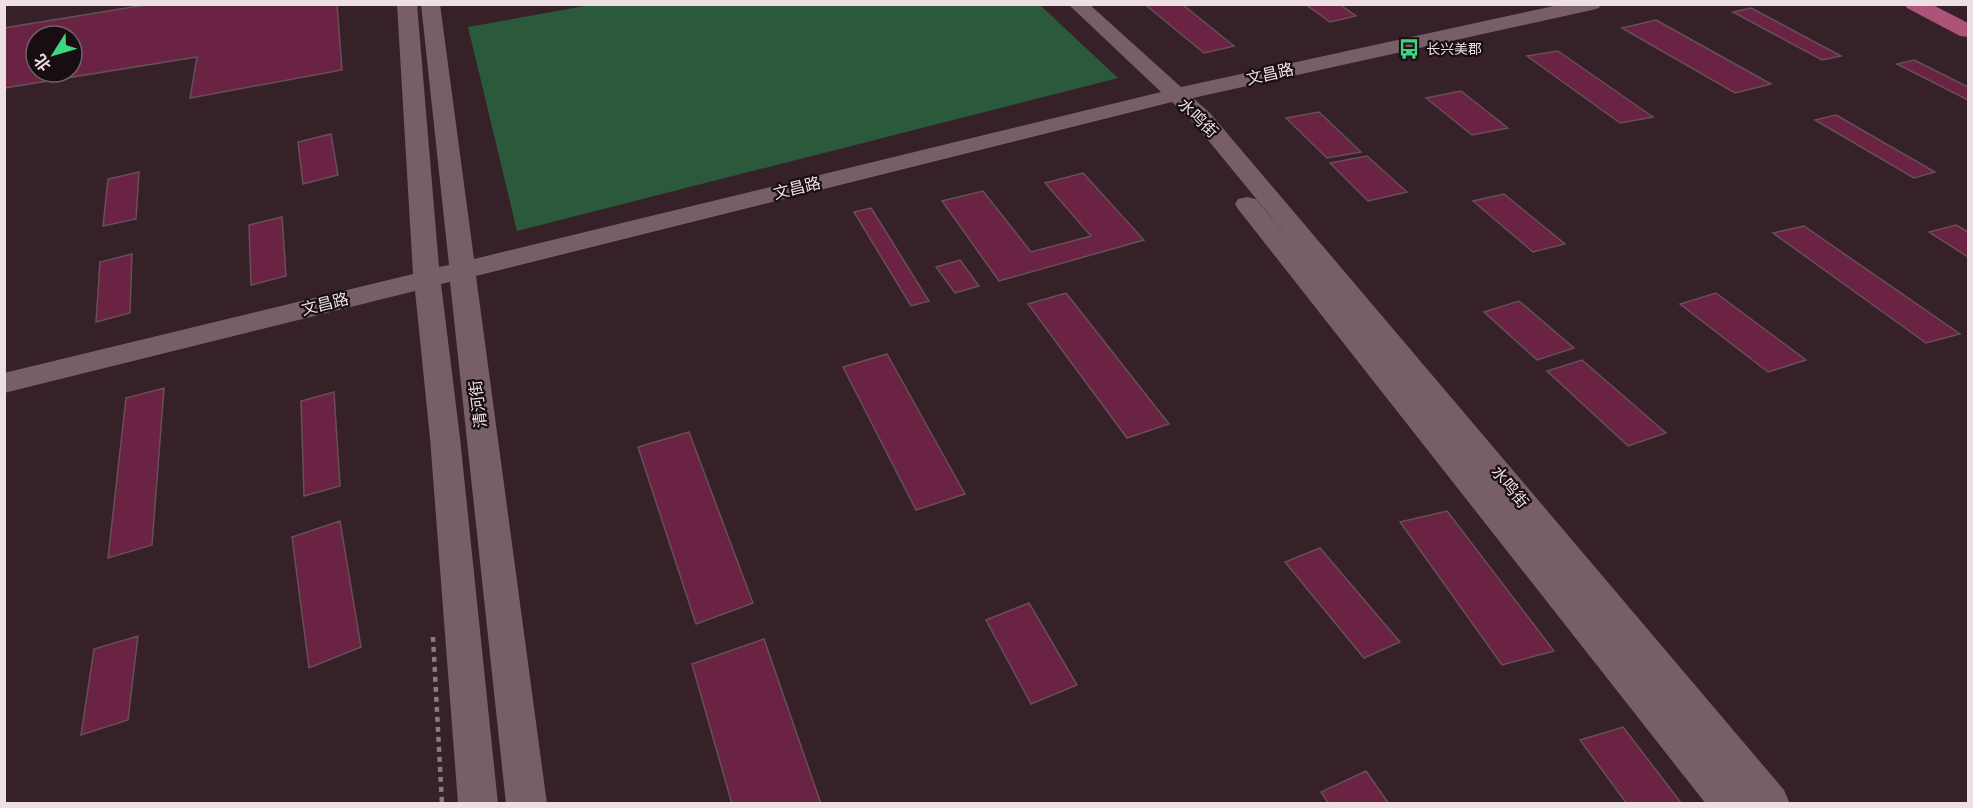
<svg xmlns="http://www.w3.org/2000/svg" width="1973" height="808" viewBox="0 0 1973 808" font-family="Poppins,'Noto Sans SC',sans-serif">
<rect width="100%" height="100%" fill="#362129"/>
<path fill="#2b593b" d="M 596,4 L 1040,5 L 1118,78 L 517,231 L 468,27 Z"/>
<path fill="#6b2344" stroke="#674f57" stroke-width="1.5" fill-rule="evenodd" d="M 151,4 L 337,4 L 342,70 L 190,98 L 197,57 L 4,88 L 4,28 ZM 36,36 L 72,36 L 72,72 L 36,72 Z
M 1154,4 L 1182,4 L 1234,46 L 1204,53 L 1147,6 Z
M 1305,4 L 1339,4 L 1356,16 L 1330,22 Z
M 1751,8 L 1841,56 L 1822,60 L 1733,12 Z
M 1656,20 L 1771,84 L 1735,93 L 1622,28 Z
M 1558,51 L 1653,117 L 1620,123 L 1527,56 Z
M 1914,60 L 1968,87 L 1968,100 L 1897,64 Z
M 1461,91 L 1508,128 L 1472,135 L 1426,98 Z
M 1319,112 L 1361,152 L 1327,158 L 1286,118 Z
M 1836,115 L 1935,172 L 1914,178 L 1815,120 Z
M 331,134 L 338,175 L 303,184 L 298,142 Z
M 1367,156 L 1407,192 L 1368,201 L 1330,163 Z
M 139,172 L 136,219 L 103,226 L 108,179 Z
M 1083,173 L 1144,240 L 999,281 L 942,201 L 983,191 L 1031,252 L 1091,236 L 1045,183 Z
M 1504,194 L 1565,244 L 1533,252 L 1473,201 Z
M 871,208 L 929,301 L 911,306 L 854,212 Z
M 282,217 L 286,276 L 251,285 L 249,225 Z
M 1956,225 L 1968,232 L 1968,257 L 1929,232 Z
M 1804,226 L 1960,334 L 1926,343 L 1773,233 Z
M 132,254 L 130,313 L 96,322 L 100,262 Z
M 960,260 L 979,286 L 955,293 L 936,267 Z
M 1066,293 L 1169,424 L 1127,438 L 1028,304 Z
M 1716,293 L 1806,360 L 1768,372 L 1680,304 Z
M 1519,301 L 1574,348 L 1537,360 L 1484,312 Z
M 887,354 L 965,494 L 916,510 L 843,367 Z
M 1582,360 L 1666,433 L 1628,446 L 1547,371 Z
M 164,388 L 152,545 L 108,558 L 126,398 Z
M 334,392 L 340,486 L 304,496 L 301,401 Z
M 689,432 L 753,603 L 696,624 L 638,447 Z
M 1447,511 L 1554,651 L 1502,665 L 1400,522 Z
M 340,521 L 361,647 L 309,668 L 292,537 Z
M 1320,548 L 1400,642 L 1364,658 L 1285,562 Z
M 1029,603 L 1077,685 L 1031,704 L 986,620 Z
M 138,636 L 128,720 L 81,735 L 94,649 Z
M 764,639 L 821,804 L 732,804 L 692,664 Z
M 1623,727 L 1682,804 L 1627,804 L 1580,740 Z
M 1366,771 L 1389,804 L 1329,804 L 1321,792 Z"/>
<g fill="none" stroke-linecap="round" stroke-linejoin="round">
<path stroke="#8c7a81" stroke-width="4.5" stroke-dasharray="5 5" stroke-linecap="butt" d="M 433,637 L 442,804"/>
<path fill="#775e67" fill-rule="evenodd" d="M 397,4 L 417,4 L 439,267 L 449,265 L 421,4 L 440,4 L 474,259 L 1161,92 L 1068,4 L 1089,4 L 1181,87 L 1563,4 L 1601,4 L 1599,8 L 1592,10 L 1193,98 L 1210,113 L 1784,790 L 1790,804 L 1706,804 L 1238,209 L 1235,204 L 1238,199 L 1247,197 L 1256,199 L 1308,262 L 1194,123 L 1172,102 L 476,276 L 547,804 L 506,804 L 450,282 L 441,284 L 460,438 L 498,804 L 458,804 L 430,438 L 415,291 L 4,393 L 4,373 L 413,274 Z"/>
<path fill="#ac537a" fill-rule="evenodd" d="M 1904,4 L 1931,4 L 1968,23 L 1968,37 L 1960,36 L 1907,8 Z"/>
</g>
<defs>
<g id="bus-bare" transform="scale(1.62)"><path d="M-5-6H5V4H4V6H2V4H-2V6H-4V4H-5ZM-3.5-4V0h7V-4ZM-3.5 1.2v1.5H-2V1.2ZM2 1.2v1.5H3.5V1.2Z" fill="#3cd77e" stroke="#180e12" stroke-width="2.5" paint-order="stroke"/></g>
</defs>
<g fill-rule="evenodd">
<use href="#bus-bare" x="1409" y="49"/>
</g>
<g text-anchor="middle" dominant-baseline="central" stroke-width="4.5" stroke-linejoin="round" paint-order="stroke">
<g font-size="14" fill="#eedfe4" stroke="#180e12" text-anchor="start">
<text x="1426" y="49">长兴美郡</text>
</g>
<g font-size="16" fill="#eedfe4" stroke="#180e12">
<text transform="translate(1270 74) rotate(-13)">文昌路</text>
<text transform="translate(1198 118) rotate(44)">水鸣街</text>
<text transform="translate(797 188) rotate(-14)">文昌路</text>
<text transform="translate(325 304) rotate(-14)">文昌路</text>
<text transform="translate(478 404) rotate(-97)">清河街</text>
<text transform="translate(1510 487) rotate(51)">水鸣街</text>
</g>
</g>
<rect width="1973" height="808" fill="none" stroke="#eedfe4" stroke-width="12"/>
<g transform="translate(54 54) rotate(233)"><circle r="28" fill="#180e12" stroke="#6e6266" stroke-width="1.5"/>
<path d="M0-4.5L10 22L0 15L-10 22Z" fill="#3cd77e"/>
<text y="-9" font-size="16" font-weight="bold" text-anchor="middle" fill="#eedfe4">北</text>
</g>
</svg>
